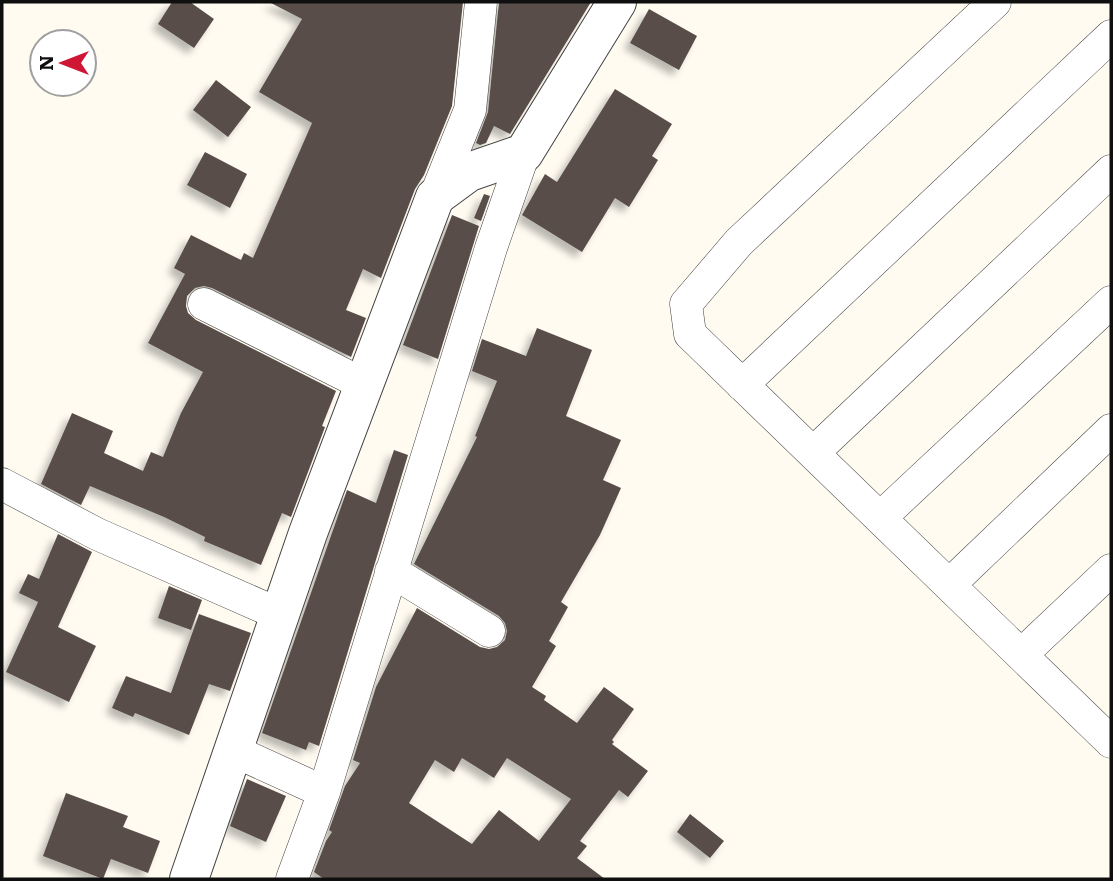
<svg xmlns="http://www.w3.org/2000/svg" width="1113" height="881" viewBox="0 0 1113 881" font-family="Literata,serif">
<defs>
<filter id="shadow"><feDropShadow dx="-6" dy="6" stdDeviation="3.5" flood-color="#0004"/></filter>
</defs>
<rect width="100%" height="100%" fill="#fffbf1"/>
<path fill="#594e4a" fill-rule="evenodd" filter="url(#shadow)" d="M 172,2 L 190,2 L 214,19 L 194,48 L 158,24 Z
M 269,2 L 463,2 L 452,106 L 424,175 L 415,189 L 381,278 L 363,269 L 346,310 L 366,318 L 351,357 L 212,288 L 204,286 L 195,288 L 187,296 L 186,306 L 188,313 L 196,320 L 336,391 L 322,426 L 325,427 L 291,517 L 282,513 L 261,565 L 204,541 L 205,537 L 164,517 L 90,486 L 81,505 L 41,484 L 72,413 L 113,431 L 104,453 L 143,471 L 151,452 L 163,457 L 181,413 L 203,372 L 148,343 L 185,274 L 174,268 L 191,235 L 241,260 L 244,253 L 253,258 L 312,123 L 259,92 L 302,19 Z
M 499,2 L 591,2 L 510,134 L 494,126 L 486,143 L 480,145 L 476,143 L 488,112 Z
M 649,9 L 697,36 L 679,70 L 630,43 Z
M 216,80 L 251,107 L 228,137 L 193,110 Z
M 615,89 L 672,124 L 652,156 L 658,160 L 629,207 L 615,198 L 582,252 L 522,215 L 545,174 L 557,182 Z
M 205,152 L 247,174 L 230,208 L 187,185 Z
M 484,194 L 490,196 L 481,221 L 474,218 Z
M 452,215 L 479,226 L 438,359 L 403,345 Z
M 537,328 L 592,350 L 566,416 L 621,440 L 603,480 L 621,488 L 600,535 L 561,602 L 568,607 L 549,641 L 556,646 L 532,687 L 546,696 L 544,700 L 577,723 L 604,687 L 634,709 L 612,740 L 614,742 L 612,744 L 648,771 L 628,797 L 619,790 L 580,841 L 587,846 L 577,858 L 605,879 L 324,879 L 314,872 L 326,841 L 332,832 L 329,830 L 345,786 L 360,763 L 353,760 L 376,687 L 417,608 L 480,647 L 489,649 L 497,647 L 505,640 L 507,631 L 505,623 L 499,616 L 414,564 L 477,437 L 475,436 L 497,381 L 472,371 L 482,339 L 526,356 ZM 462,758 L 494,778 L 507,758 L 571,799 L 539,841 L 499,810 L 472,844 L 409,803 L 435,760 L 454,772 Z
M 394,450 L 408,455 L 319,746 L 309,742 L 306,750 L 262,733 L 347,490 L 376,503 Z
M 58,534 L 92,552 L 58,627 L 96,646 L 69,702 L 6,672 L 38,602 L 19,593 L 28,574 L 39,579 Z
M 169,586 L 202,600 L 191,630 L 158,618 Z
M 199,614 L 251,633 L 230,691 L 209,684 L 189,735 L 135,713 L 133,717 L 112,708 L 126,676 L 171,693 Z
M 247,779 L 286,796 L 266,842 L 230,826 Z
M 66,793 L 128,816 L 123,827 L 160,841 L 148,873 L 111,859 L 103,879 L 43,856 Z
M 690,814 L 724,841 L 710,858 L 677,832 Z"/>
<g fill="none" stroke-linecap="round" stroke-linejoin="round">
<g stroke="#424242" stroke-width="33">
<path id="minor" d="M 995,2 L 739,242 L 686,304 L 690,334 L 1111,742
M 435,197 L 470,110 L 481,2
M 204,304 L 363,384
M 742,385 L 1111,36
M 813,453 L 1111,171
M 2,484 L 97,534 L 281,615
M 880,518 L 1111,302
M 391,571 L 489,631
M 949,585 L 1111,430
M 1021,655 L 1111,570
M 234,751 L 324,792
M 292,879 L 324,792 L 491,248 L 524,153"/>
</g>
<g stroke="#424242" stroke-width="40">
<path id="tertiary" d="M 189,879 L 308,533 L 435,197 L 469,172 L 524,153 L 617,2"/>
</g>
<use href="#minor" stroke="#fff" stroke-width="32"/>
<use href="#tertiary" stroke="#fff" stroke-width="38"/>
</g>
<rect width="1113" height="881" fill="none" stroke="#0f0f0f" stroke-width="7"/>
<g transform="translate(63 63) rotate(270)"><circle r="33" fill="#ffffff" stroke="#9f9f9f" stroke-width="2"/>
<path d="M0-5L12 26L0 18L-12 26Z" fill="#d01635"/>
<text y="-10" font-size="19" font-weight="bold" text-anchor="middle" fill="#0f0f0f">N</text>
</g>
</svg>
